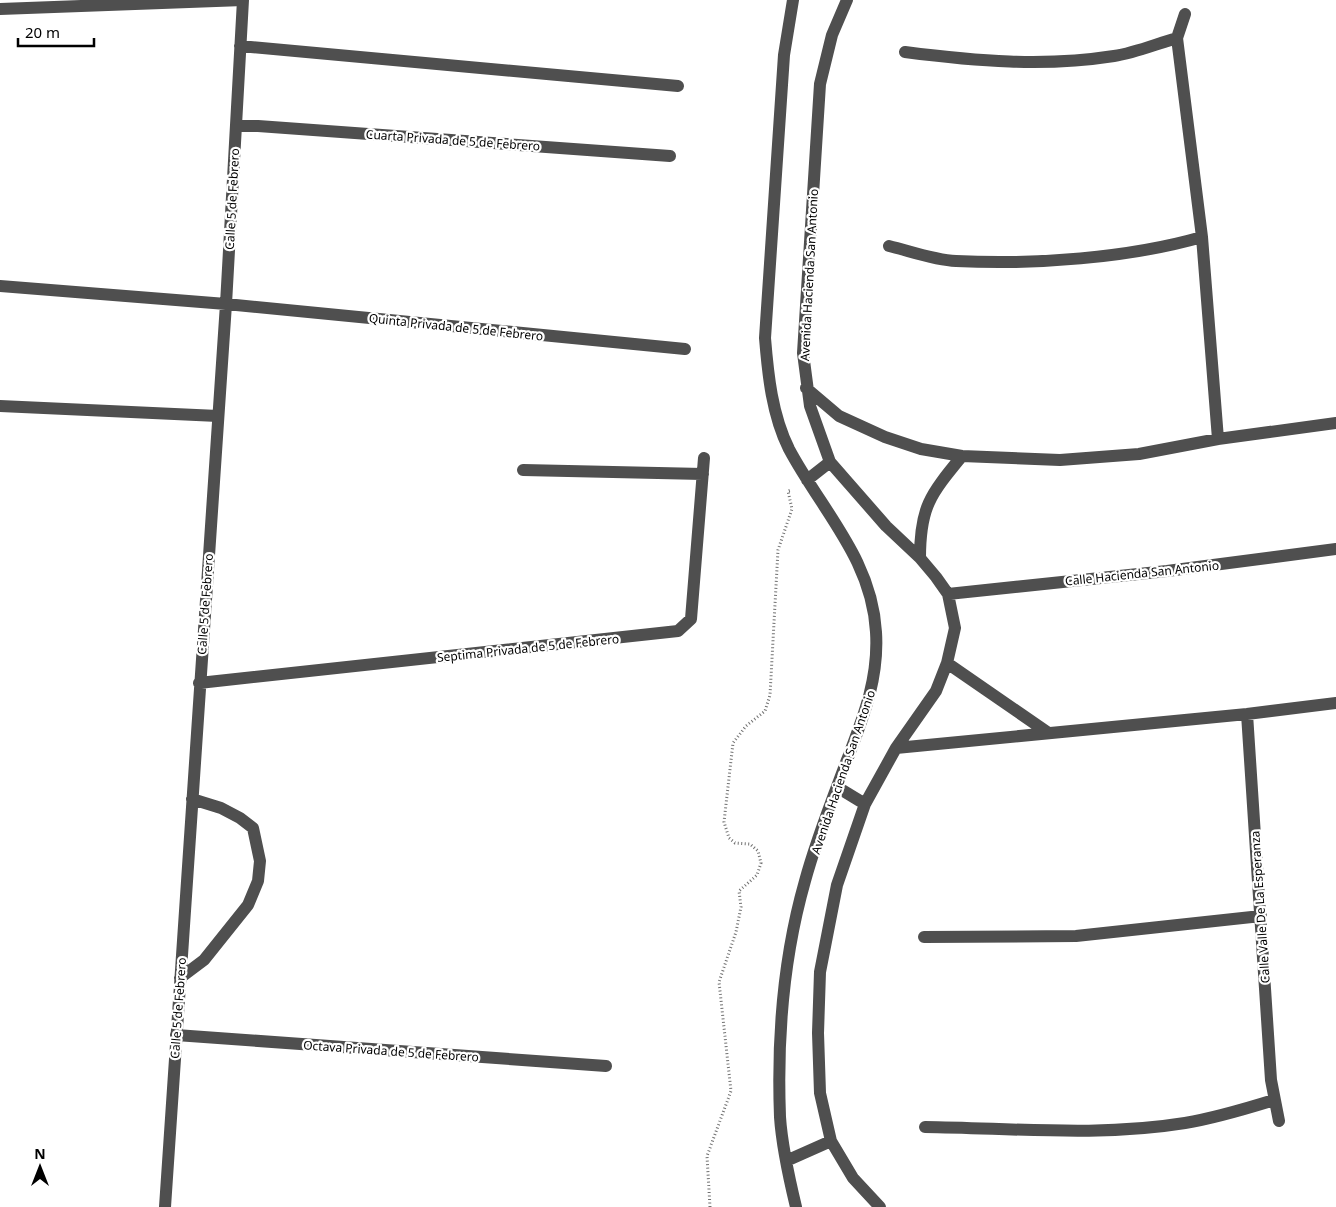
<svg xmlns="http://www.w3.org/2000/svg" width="1336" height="1207" viewBox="0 0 1336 1207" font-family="'Noto Sans',sans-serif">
<rect width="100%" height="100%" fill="#fff"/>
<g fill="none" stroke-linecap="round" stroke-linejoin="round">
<path stroke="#717171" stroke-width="3" stroke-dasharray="1 2.5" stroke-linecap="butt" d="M 710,1207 L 707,1156 L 731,1091 L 719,982 L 736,932 L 741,907 L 739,891 L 757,875 L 761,863 L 758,851 L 750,844 L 735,843 L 729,838 L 724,822 L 733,743 L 746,726 L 765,711 L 770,695 L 778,550 L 792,509 L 788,491 L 791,490"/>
<path stroke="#4f4f4f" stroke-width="12" d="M 793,0 L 784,55 L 765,338 C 768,375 772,415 789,449 C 822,511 872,559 876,632 C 879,679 863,718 847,760 C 832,800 816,840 805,881 C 783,958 777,1038 780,1117 C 782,1147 789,1178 796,1207
M 847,0 L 832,35 L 820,84 L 803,353 L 810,406 L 830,462 L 886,526 L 920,558 L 936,577 L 948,594 L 955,628 L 947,663 L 936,691 L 896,748 L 865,804 L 837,885 L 820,972 L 818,1033 L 820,1093 L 831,1141 L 853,1178 L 880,1207
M 0,9 L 243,0
M 1185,14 L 1177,38 L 1202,237 L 1218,439
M 240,46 L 678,86
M 905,52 C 975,61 1044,67 1114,56 C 1135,53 1156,44 1177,38
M 236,126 L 258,126 L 670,156
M 889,246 C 910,251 934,260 956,261 C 1033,265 1129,258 1202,237
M 0,286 L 226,304 L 685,349
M 806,388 L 839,416 L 885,437 L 921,449 L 962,456 L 1060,460 L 1139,454 L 1218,439 L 1336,423
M 0,406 L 218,416
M 523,470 L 703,474
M 807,480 L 830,462
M 920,558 C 920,507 930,495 962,456
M 948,594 L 1167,571 L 1336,549
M 947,663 L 1047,732
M 199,683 L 678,631 L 691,619 L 704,458
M 1247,714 L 1271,1080 L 1279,1121
M 896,748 L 1247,714 L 1336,703
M 837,787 L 865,804
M 924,937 L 1076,936 L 1261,916
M 180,978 L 204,960 L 248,905 L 258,881 L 260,861 L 253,828 L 240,818 L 221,808 L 192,799
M 176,1035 L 606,1066
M 925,1127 C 1012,1128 1099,1137 1185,1123 C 1215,1118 1245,1109 1274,1100
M 786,1161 L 831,1141
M 165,1207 L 226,304 L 243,0"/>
</g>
<g text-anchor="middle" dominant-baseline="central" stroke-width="4.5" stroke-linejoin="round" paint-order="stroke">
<g font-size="12" fill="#000" stroke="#fff">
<text transform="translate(453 140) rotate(4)">Cuarta Privada de 5 de Febrero</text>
<text transform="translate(232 199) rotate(-87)">Calle 5 de Febrero</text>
<text transform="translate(809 275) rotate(-87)">Avenida Hacienda San Antonio</text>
<text transform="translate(456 327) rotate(6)">Quinta Privada de 5 de Febrero</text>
<text transform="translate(1142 573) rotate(-6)">Calle Hacienda San Antonio</text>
<text transform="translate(205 604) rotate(-86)">Calle 5 de Febrero</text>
<text transform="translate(528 648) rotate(-6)">Septima Privada de 5 de Febrero</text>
<text transform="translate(843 772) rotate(-71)">Avenida Hacienda San Antonio</text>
<text transform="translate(1260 907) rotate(-94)">Calle Valle De La Esperanza</text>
<text transform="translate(178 1008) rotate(-86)">Calle 5 de Febrero</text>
<text transform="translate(391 1051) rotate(4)">Octava Privada de 5 de Febrero</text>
</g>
</g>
<g transform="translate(40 1167)" stroke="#ffffff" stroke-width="4" paint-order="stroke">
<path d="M0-4L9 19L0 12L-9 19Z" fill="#000000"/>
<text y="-8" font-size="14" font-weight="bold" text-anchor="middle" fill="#000000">N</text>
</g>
<path d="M18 38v8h76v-8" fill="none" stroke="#000000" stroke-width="2.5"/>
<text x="25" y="38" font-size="15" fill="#000000" stroke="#ffffff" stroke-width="4" paint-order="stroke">20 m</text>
</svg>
